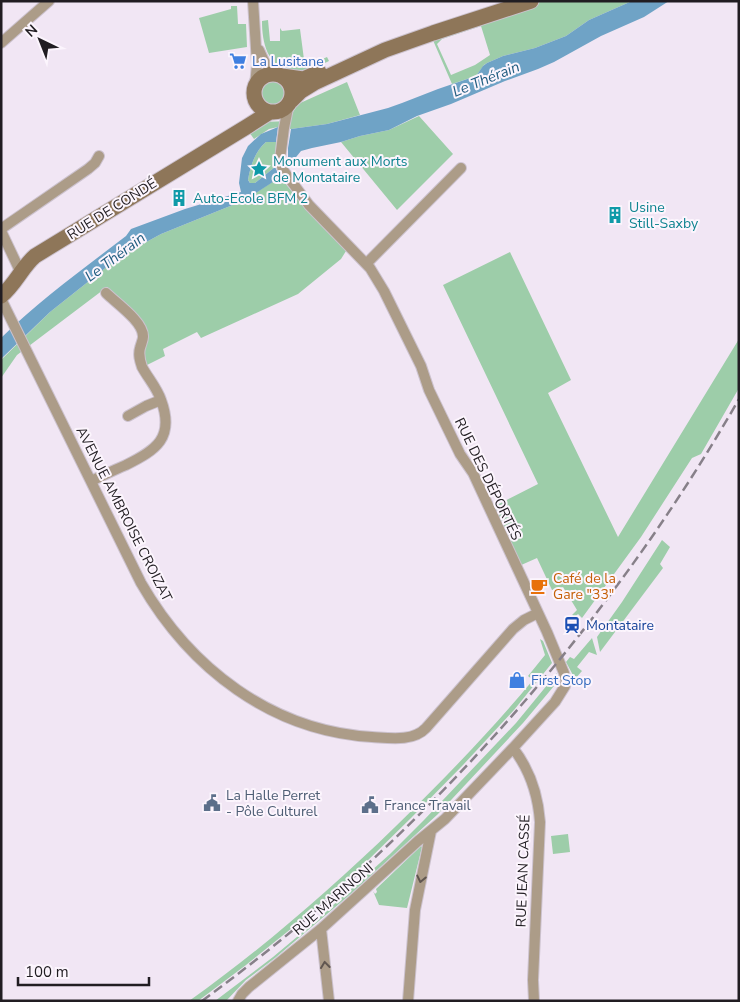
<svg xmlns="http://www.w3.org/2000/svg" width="740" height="1002" viewBox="0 0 740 1002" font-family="'Nunito Sans',sans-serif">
<rect width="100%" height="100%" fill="#f1e6f4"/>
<path fill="#9dcda9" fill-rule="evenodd" d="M 540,1 L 632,1 L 589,20 L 566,36 L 535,48 L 503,56 L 487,63 L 484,65 L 476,76 L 452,84 L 432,38 ZM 481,26 L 490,55 L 475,65 L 451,75 L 437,44 L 442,39 Z
M 231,6 L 237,6 L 238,24 L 246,24 L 247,47 L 209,53 L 199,18 L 231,9 Z
M 268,20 L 270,41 L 280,41 L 280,28 L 282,31 L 300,29 L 305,67 L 327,57 L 329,61 C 321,65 312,72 303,73 C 300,73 295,72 292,71 C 267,67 262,42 262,21 Z
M261 93a13 13 0 1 1 26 0a13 13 0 1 1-26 0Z
M 347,82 L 360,115 L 327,124 L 291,129 L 278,127 L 269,129 L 254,139 L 249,132 L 262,122 L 290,121 L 293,112 L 298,104 Z
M 419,116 L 453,154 L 397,210 L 341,142 L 360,136 L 389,130 Z
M 266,142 L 276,142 L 275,167 L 255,183 L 251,184 L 248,180 C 250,167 255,151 266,142 Z
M 280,177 L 308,211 L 346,251 L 341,259 L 298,294 L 201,338 L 197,332 L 163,349 L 165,356 L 147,365 C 146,361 144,357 144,353 C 144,347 149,341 148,334 C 146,317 119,298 107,287 L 17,355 L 1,378 L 2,359 L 50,312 L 113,262 L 139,246 L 161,234 L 245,200 Z
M 510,252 L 571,380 L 548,393 L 618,537 L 739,339 L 739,388 L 701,454 L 692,458 L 641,537 L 582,618 L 578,614 L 575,617 L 572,615 L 577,610 L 563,587 L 552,590 L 537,558 L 519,566 L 493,507 L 538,484 L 443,285 Z
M 662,540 L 670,547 L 660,564 L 663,568 L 600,652 L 597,637 L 622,602 Z
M 592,638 L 597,655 L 589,652 L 577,667 L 582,671 L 575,679 L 566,662 L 570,657 L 574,659 Z
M 540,639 L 543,641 L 552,663 L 514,710 L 463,765 L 411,818 L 359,869 L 297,924 L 246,965 L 198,1001 L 189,1001 C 262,949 330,890 395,827 C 443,780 490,732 533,680 L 528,676 L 545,655 Z
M 557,673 L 554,686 L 523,723 L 438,814 L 353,892 L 275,958 L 246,980 L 226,1001 L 215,1001 L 273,957 L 310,926 L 390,854 L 424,820 L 516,723 Z
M 568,834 L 570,852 L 553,854 L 551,836 Z
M 421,846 L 422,847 L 407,908 L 379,905 L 373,891 L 375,894 L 377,892 L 376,889 L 420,847 Z"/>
<path fill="#6fa3c6" d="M 632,1 L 669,1 L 644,17 L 601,36 L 554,62 L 538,69 L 505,81 L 451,104 L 417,116 L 389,130 L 360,136 L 341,142 L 312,148 L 301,151 L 288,167 L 288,148 L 291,129 L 327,124 L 388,108 L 402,103 L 438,89 L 476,76 L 483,66 L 487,63 L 503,56 L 535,48 L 566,36 L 589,20 Z
M 278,127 L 276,142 L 266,142 C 255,151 250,167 248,180 L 250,183 L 255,183 L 275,167 L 280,177 L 276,180 L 245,200 L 161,234 L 139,246 L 113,262 L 50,312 L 1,359 L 1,338 C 40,300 83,269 126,236 L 131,229 L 185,209 L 241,192 L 239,183 L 242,158 L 248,146 L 261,134 Z"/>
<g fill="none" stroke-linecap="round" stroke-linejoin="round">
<g stroke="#ccc2ce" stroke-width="12">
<path id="street" d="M 253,1 L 257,64 L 255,86
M 1,43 L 49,1
M 259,50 L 264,61 L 275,74
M 1,229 L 88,169 L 95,163 L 99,156
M 1,231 L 21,273
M 366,264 L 461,168
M 1,299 L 141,583 C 190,668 271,731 372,737 C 389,738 413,742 426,728 L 513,629 L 524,620 L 538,613
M 128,416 L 146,406 L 161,400
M 91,481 C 102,476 114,470 126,465 C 156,450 175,438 161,400 C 157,388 148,378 142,367 C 140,361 138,355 140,348 C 141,344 143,340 143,337 C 144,322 116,303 106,293
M 513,748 C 530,770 538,794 540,822 L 533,980 L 534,1001
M 321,929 L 329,1001
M 238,1001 L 242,994 L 249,987 L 321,929 L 418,841 L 445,819 L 513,748 L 555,702 L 565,686 L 566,681 L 564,673 L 547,632 L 473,473 L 460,454 L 429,390 L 421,366 L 384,291 L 370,268 L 309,205 L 283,170 L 280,159 L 284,128 L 289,103
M 408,1001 L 415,910 L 431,831"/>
</g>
<g stroke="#ccc2ce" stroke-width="17">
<path id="secondary" d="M254 93a19 19 0 1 1 38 0a19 19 0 1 1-38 0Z
M 282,76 L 303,79 L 319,72
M 291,101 L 301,91 L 314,83 L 385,50 L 433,33 L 531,1
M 1,296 C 15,285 22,267 35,256 L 248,126 L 270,112"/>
</g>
<use href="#street" stroke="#ac9c88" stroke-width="10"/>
<use href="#secondary" stroke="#8e7659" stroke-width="15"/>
<path stroke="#878089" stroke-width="2.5" stroke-dasharray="10 5" stroke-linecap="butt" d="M 202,1001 C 237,975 272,948 305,920 C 478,772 626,596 739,399"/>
</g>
<defs><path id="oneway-chevron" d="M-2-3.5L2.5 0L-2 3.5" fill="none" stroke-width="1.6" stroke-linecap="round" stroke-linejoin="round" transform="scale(1.25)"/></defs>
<g stroke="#605650">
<use href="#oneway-chevron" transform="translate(421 879) rotate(102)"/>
<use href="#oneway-chevron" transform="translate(325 965) rotate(-97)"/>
</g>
<defs>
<g id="supermarket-bare" transform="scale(1.35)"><path d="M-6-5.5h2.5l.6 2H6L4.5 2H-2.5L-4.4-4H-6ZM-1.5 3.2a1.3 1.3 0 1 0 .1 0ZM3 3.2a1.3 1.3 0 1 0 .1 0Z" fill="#3f7fe0" stroke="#fcf5fd" stroke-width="2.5" paint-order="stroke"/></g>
<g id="sight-bare" transform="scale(1.35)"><path d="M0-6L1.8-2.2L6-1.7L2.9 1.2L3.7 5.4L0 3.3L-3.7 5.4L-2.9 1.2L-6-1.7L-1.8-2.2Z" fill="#0f9aa8" stroke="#fcf5fd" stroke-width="2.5" paint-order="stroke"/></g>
<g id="building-bare" transform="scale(1.35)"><path d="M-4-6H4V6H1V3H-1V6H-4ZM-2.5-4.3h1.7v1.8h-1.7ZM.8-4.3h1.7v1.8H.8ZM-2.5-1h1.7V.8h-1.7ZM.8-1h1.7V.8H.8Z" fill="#0f9aa8" stroke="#fcf5fd" stroke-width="2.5" paint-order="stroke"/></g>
<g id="cafe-bare" transform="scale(1.35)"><path d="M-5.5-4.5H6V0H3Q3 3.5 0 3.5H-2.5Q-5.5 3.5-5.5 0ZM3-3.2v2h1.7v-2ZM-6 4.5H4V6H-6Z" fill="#e8710a" stroke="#fcf5fd" stroke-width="2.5" paint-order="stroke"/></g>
<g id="station-bare" transform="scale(1.35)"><path d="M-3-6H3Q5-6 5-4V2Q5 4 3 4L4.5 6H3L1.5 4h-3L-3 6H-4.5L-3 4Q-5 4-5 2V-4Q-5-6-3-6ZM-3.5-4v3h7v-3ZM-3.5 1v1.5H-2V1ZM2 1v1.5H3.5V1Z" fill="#1a4fb4" stroke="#fcf5fd" stroke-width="2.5" paint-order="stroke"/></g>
<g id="shop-bare" transform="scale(1.35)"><path d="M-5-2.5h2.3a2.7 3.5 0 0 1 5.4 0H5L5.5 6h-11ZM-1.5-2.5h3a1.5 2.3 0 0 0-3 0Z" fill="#3f7fe0" stroke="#fcf5fd" stroke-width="2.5" paint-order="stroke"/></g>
<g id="civic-bare" transform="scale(1.35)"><path d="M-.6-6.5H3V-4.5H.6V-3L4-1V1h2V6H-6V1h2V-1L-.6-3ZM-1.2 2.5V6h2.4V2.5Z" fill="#5c6f8a" stroke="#fcf5fd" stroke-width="2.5" paint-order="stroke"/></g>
</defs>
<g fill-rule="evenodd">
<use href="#supermarket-bare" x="238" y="61"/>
<use href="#sight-bare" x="259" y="169"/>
<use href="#building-bare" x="179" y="198"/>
<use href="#building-bare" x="615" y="215"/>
<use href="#cafe-bare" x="539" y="586"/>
<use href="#station-bare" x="572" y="625"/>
<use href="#shop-bare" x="517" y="680"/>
<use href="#civic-bare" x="212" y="803"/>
<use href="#civic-bare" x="370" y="805"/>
</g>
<g text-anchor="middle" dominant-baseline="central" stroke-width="4" stroke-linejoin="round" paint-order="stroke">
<g font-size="14" fill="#366cbe" stroke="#fcf5fd" text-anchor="start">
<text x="252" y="61">La Lusitane</text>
<text x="531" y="680">First Stop</text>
</g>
<g font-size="14" fill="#0d838f" stroke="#fcf5fd" text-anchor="start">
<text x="273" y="161">Monument aux Morts<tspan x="273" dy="16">de Montataire</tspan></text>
<text x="193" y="198">Auto-Ecole BFM 2</text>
<text x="629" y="207">Usine<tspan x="629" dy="16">Still-Saxby</tspan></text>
</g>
<g font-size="14" fill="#211d22" stroke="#fcf5fd">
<text transform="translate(112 209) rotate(-32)">RUE DE CONDÉ</text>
<text transform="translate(488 479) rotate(64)">RUE DES DÉPORTÉS</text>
<text transform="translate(124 514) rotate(63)">AVENUE AMBROISE CROIZAT</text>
<text transform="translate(523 871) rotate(-88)">RUE JEAN CASSÉ</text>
<text transform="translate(333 899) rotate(-41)">RUE MARINONI</text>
</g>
<g font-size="14" fill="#c56008" stroke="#fcf5fd" text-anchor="start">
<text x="553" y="578">Café de la<tspan x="553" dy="16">Gare "33"</tspan></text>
</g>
<g font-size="14" fill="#164399" stroke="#fcf5fd" text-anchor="start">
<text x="586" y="625">Montataire</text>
</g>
<g font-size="14" fill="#4e5e75" stroke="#fcf5fd" text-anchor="start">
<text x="226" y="795">La Halle Perret<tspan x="226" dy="16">- Pôle Culturel</tspan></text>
<text x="384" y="805">France Travail</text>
</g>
<g font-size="15" font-style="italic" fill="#215d81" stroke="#fcf5fd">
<text transform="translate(486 79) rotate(-22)">Le Thérain</text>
<text transform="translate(115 257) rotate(-37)">Le Thérain</text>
</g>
</g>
<rect width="740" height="1002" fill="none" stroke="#211d22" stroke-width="5"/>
<g transform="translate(40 40) rotate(317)" stroke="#fcf5fd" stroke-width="4" paint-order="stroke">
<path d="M0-4L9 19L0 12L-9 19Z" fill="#211d22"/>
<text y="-8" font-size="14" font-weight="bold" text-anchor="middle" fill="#211d22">N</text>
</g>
<path d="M18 977v8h131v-8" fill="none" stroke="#211d22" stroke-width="2.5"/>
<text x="25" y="977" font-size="15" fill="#211d22" stroke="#fcf5fd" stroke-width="4" paint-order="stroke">100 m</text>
</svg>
